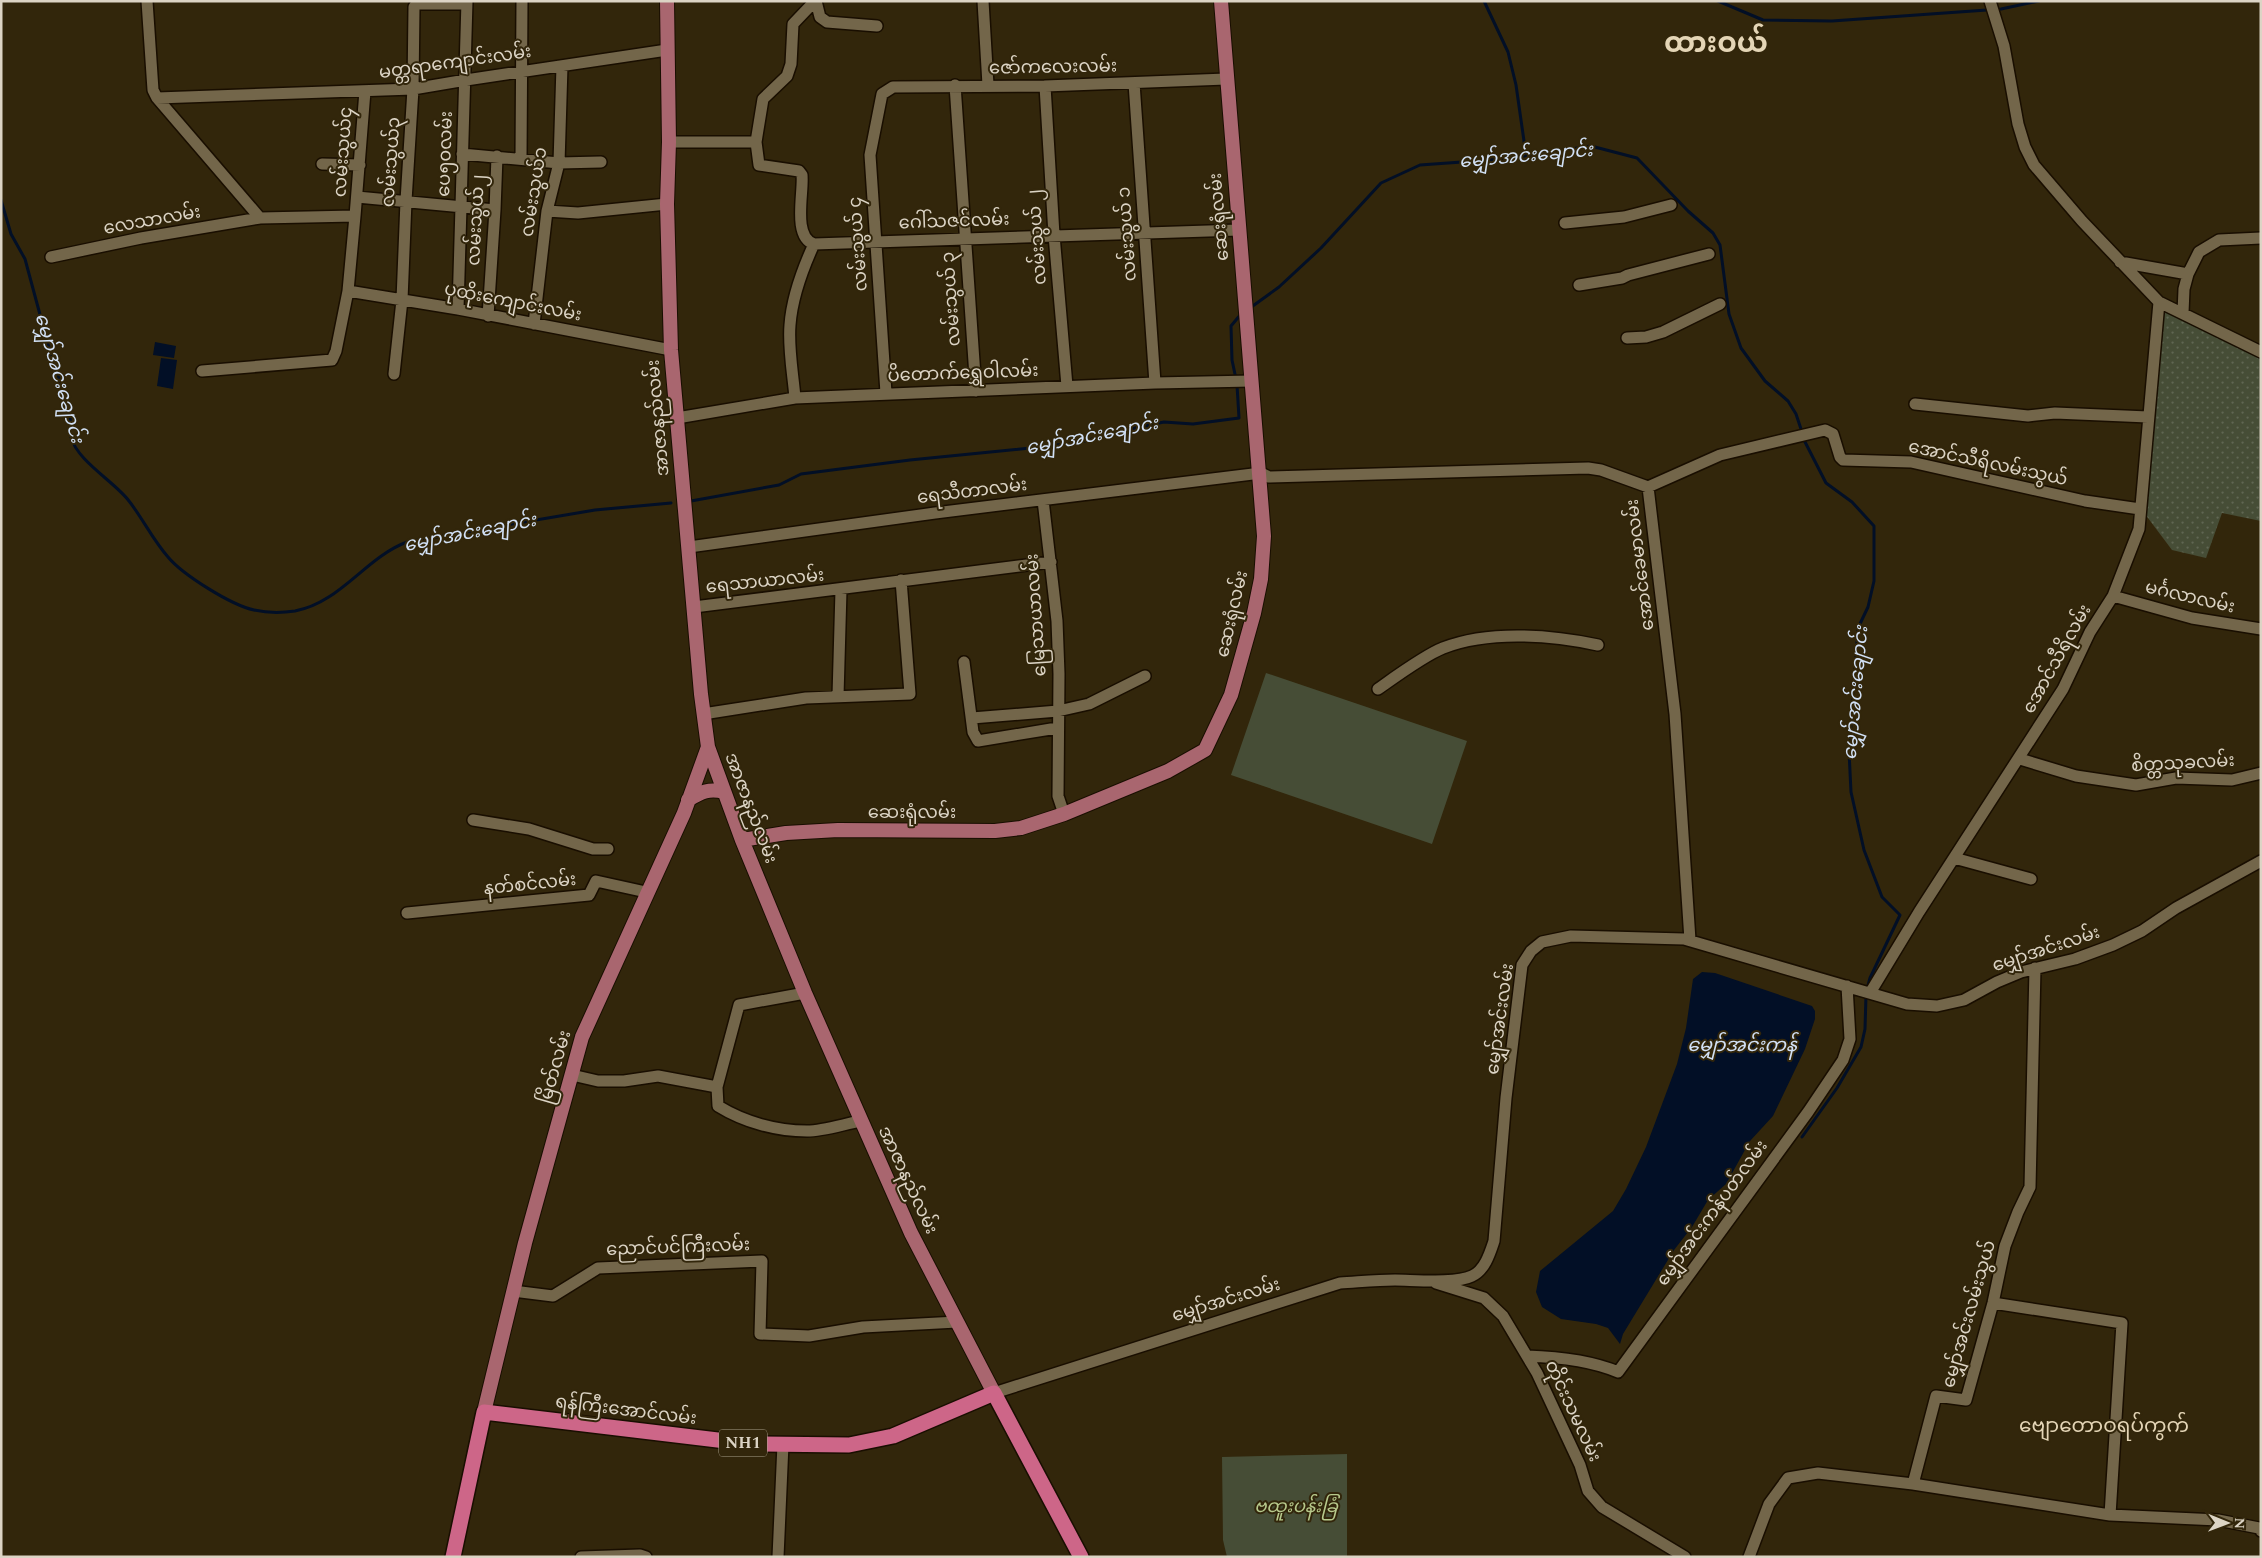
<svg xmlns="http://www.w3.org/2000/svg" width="2262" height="1558" viewBox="0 0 2262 1558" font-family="Spectral,'Noto Sans Myanmar',serif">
<defs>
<pattern id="grass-dots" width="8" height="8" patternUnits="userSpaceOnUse" patternTransform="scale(1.25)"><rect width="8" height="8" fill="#464d36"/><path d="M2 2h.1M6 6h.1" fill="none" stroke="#606652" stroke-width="1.8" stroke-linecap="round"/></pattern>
</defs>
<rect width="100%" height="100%" fill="#32260b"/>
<path fill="url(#grass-dots)" d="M 2164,309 L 2261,356 L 2261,521 L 2222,513 L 2206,558 L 2172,550 L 2145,514 L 2161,322 Z"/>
<path fill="#464d36" d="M 1266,673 L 1467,741 L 1432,844 L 1231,775 Z
M 1347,1454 L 1347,1557 L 1227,1557 L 1223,1540 L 1222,1457 Z"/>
<path fill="#020f26" d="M 155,342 L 176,346 L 174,358 L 153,355 Z
M 161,358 L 177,360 L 173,389 L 157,386 Z
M 1702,972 L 1715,973 L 1812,1006 L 1815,1011 L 1815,1019 L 1805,1049 L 1773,1116 L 1750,1141 L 1726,1184 L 1708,1200 L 1692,1227 L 1674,1250 L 1623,1334 L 1620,1344 L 1608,1328 L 1596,1324 L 1561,1319 L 1542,1307 L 1536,1292 L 1540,1271 L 1613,1211 L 1626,1189 L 1646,1147 L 1677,1064 L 1686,1028 L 1693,979 Z"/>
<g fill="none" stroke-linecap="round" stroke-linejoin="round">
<path stroke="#020f26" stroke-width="3" d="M 1484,1 L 1508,52 L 1516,85 L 1526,155
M 1718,1 L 1763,20 L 1832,21 L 2001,9 L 2039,1
M 1,200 L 11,234 L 25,259 L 49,348 L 70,410 C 71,419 69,428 71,437 C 77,461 115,482 129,501 C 143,519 153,540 168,557 C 183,575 231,605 254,610 C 267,613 282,613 295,611 C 340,603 366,557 407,542 L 595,510 L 671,503
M 1250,308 L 1279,287 L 1321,248 L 1381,183 L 1420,165 L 1504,159 L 1591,146 L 1637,158 L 1688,211 L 1713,233 L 1720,245 L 1729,314 L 1741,348 L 1765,381 L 1788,401 L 1796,414 L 1802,432
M 1236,379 L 1232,360 L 1231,326 L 1241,314
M 1803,438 L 1826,483 L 1852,502 L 1874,526 L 1874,581 L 1868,607 L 1858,628 L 1849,751 L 1851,792 L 1864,850 L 1882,897 L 1900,915 L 1870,978 L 1867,989
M 691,501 L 779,485 L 801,474 L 910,460 L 1050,446 L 1086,441 L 1111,433 L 1164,422 L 1193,424 L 1239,418 L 1237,385
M 1802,1137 L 1837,1088 L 1861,1047 L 1865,1029 L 1866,995"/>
<g stroke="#190e00" stroke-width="14">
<path id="minor" d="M 147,1 L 153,90 L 157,98 L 260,218
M 815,1 L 793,24 L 791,64 L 787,76 L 763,99 L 756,142 L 759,165 L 799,171 L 802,175 C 804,192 792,237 814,244 L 1239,230
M 816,1 L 820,17 L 827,22 L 877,26
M 983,1 L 988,85
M 1990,1 L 2004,46 L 2018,124 L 2025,147 L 2034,165 L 2082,221 L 2159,302 L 2261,352
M 1134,83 L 1155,383
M 955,85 L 976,391
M 1045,86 L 1054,235 L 1067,386
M 157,98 L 413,89 L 466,80 L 667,50
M 669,142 L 756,142
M 462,154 L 559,163 L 601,162
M 521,159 L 522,1
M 322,164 L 360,165
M 357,197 L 495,210
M 547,211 L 578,213 L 667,204
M 355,216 L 365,91
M 1565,223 L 1624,217 L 1671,205
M 51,257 L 141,238 L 260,218 L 355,216 L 348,291 L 336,351 L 332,360 L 202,371
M 2120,262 L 2188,274 L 2199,252 L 2219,240 L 2261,238
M 1579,285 L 1622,278 L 1628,275 L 1709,254
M 348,291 L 458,309 L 671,350
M 458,309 L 467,1
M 2183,313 L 2184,289 L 2188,274
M 488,316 L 495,210 L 497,156
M 534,324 L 547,211 L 559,163 L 562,66
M 1627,338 L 1646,337 L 1663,332 L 1720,304
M 394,374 L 402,300 L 406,201 L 413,89 L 414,7 L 416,4 L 467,4
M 886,393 L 870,155 L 882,94 L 893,87 L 1045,86 L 1226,79
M 795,398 C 793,374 788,348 790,325 C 792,297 803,268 814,244
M 1915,404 L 2028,416 L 2055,413 L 2148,417
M 677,418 L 795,398 L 1155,383 L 1252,381
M 1648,487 L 1720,455 L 1825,430 L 1833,434 L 1840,457 L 1843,460 L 1911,462 L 2085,501 L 2140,509
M 1043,500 L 1057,621 L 1059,674 L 1058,796 L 1064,814
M 689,547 L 935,513 L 1261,473 L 1269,477 L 1588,468 L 1601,470 L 1648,487 L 1675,714 L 1690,940
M 2113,596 L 2192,618 L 2261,629
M 694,607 C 813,593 932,576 1051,562
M 964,662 L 973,732 L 978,741 L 1057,728
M 1378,689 C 1395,677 1425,655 1443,648 C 1489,630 1551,635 1598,645
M 838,696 L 841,590
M 703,714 L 806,698 L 910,694 L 901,580
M 972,718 L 1058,711 L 1089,704 L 1145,676
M 2020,759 L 2076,776 L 2136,785 L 2176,778 L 2232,780 L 2261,773
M 473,820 L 529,829 L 593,849 L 608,849
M 1954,858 L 2031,879
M 407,913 L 589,895 L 596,881 L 646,892
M 1870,993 L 1919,912 L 2063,689 L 2090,632 L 2113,596 L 2139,529 L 2159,302
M 572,1075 L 598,1081 L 624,1081 L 658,1076 L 717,1087 L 718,1106 C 744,1122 776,1131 807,1131 C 824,1131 844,1124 861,1121
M 717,1087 L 739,1005 L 805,993
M 1436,1283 L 1484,1298 L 1503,1316 L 1537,1373 L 1580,1465 L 1588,1491 L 1602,1507 L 1685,1557
M 513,1291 L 553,1296 L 598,1268 L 762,1261 L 760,1334 L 809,1336 L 863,1327 L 957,1322
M 1993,1303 L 2122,1323 L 2110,1515 L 2218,1520 L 2259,1528 L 2261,1531
M 1527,1356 C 1558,1357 1590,1360 1618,1372 L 1808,1112 L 1843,1060 L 1850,1039 L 1847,986
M 994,1393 L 1340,1283 C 1358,1282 1377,1280 1395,1280 C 1413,1280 1456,1284 1472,1276 C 1485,1270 1490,1253 1494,1241 L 1506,1098 L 1522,965 L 1531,951 L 1542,942 L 1571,936 L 1684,939 L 1907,1004 L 1937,1006 L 1964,1000 L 1997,982 L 2021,972 L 2075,959 L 2113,945 L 2142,931 L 2176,908 L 2261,861
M 1913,1484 L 2110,1515
M 581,1557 L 640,1555 L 646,1557
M 778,1557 L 783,1444
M 1749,1557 L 1769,1504 L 1788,1478 L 1818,1473 L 1913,1484 L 1936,1396 L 1966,1400 L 1993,1303 L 2005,1246 L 2018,1212 L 2030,1187 L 2035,968"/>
</g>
<g stroke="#190e00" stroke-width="16">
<path id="major" d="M 667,1 L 669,142 L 667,204 L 671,350 L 701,694 L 708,747 L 742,840 L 805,993 L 911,1233 L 994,1393
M 688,800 C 701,792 709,788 724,792
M 742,840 L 786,833 L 838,830 L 995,831 L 1021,828 L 1064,814 L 1168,771 L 1205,750 L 1231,695 L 1254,613 L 1261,579 L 1264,536 L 1221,1
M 484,1412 L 525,1243 L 582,1037 L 684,813 L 708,747"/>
</g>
<g stroke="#190e00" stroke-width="18">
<path id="highway" d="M 453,1557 L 484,1412 L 751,1444 L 849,1445 L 893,1436 L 994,1393 L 1081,1557"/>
</g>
<use href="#minor" stroke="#73664a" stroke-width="11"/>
<use href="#major" stroke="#a9666f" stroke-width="14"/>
<use href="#highway" stroke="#cd6688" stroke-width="15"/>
</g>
<g text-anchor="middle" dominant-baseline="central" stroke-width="4" stroke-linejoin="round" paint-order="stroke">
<rect fill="#32260b" stroke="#a9a08d" stroke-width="1" x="719" y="1429.5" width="48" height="27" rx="4"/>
<g font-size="16" font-weight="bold" fill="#dcd4c5">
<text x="743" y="1443">NH1</text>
</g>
<g font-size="18" fill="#dcd4c5" stroke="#32260b">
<text transform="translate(455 62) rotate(-8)">မတ္တရာကျောင်းလမ်း</text>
<text transform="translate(1053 67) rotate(-1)">ဇော်ကလေးလမ်း</text>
<text transform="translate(343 152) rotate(-86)">လမ်းသွယ်၄</text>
<text transform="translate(445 154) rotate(-88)">ပေ၅၀လမ်း</text>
<text transform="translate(391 162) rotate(-86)">လမ်းသွယ်၃</text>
<text transform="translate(534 192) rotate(-81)">လမ်းသွယ်၁</text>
<text transform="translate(1219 217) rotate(-95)">ဆေးရုံလမ်း</text>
<text transform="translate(152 220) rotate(-10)">လေသာလမ်း</text>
<text transform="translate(476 220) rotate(-87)">လမ်းသွယ်၂</text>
<text transform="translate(954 221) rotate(-2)">ဂေါ်သဇင်လမ်း</text>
<text transform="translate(1127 234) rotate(-94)">လမ်းသွယ် ၁</text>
<text transform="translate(1037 237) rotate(-94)">လမ်းသွယ် ၂</text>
<text transform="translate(858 244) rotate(-94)">လမ်းသွယ် ၄</text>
<text transform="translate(951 299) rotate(-94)">လမ်းသွယ် ၃</text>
<text transform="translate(513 302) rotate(11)">ပုထိုးကျောင်းလမ်း</text>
<text transform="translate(963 373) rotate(-2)">ပိတောက်ရွှေဝါလမ်း</text>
<text transform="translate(658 418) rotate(-95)">အာဇာနည်လမ်း</text>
<text transform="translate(1988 463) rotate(12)">အောင်သီရိလမ်းသွယ်</text>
<text transform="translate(972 491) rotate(-7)">ရေသီတာလမ်း</text>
<text transform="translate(1640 565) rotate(-97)">အောင်ခေမာလမ်း</text>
<text transform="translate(765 581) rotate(-6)">ရေသာယာလမ်း</text>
<text transform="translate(2190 597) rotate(13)">မင်္ဂလာလမ်း</text>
<text transform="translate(1232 614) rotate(-77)">ဆေးရုံလမ်း</text>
<text transform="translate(1036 615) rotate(-94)">မြေသာယာလမ်း</text>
<text transform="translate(2057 659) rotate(-61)">အောင်သီရိလမ်း</text>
<text transform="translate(2183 763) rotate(-3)">စိတ္တသုခလမ်း</text>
<text transform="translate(751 808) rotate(69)">အာဇာနည်လမ်း</text>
<text x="912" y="812">ဆေးရုံလမ်း</text>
<text transform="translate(530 884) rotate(-6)">နတ်စင်လမ်း</text>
<text transform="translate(2046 949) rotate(-18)">မျှော်အင်းလမ်း</text>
<text transform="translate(1500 1019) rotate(-82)">မျှော်အင်းလမ်း</text>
<text transform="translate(555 1067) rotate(-74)">မြိတ်လမ်း</text>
<text transform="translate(908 1180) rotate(65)">အာဇာနည်လမ်း</text>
<text transform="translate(1712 1213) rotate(-54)">မျှော်အင်းကန်ပတ်လမ်း</text>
<text transform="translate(678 1247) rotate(-2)">ညောင်ပင်ကြီးလမ်း</text>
<text transform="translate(1226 1300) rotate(-17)">မျှော်အင်းလမ်း</text>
<text transform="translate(1969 1314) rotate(-74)">မျှော်အင်းလမ်းသွယ်</text>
<text transform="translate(626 1410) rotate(7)">ရန်ကြီးအောင်လမ်း</text>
<text transform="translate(1573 1411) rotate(65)">တိုင်းသမလမ်း</text>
</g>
<g font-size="18" font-style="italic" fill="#b7c98c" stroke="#32260b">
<text x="1296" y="1506">ဗထူးပန်းခြံ</text>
</g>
<g font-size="19" font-style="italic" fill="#d2e1f6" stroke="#32260b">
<text transform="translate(1526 156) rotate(-5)">မျှော်အင်းချောင်း</text>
<text transform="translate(59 378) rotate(74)">မျှော်အင်းချောင်း</text>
<text transform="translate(1092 436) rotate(-11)">မျှော်အင်းချောင်း</text>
<text transform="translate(470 533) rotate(-11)">မျှော်အင်းချောင်း</text>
<text transform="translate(1856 693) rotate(-85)">မျှော်အင်းချောင်း</text>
<text x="1742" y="1045">မျှော်အင်းကန်</text>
</g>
<g font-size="20" fill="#e4d5b6" stroke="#32260b">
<text x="2104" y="1426">ဗျောတောဝရပ်ကွက်</text>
</g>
<g font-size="28" font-weight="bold" fill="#e4d5b6" stroke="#32260b">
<text x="1716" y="43">ထားဝယ်</text>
</g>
</g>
<rect width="2262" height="1558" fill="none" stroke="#dcd4c5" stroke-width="5"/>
<g transform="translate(2227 1523) rotate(91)" stroke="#32260b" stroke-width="4" paint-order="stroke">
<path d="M0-4L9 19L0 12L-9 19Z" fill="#dcd4c5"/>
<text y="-8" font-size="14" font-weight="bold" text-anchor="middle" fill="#dcd4c5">N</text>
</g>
</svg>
